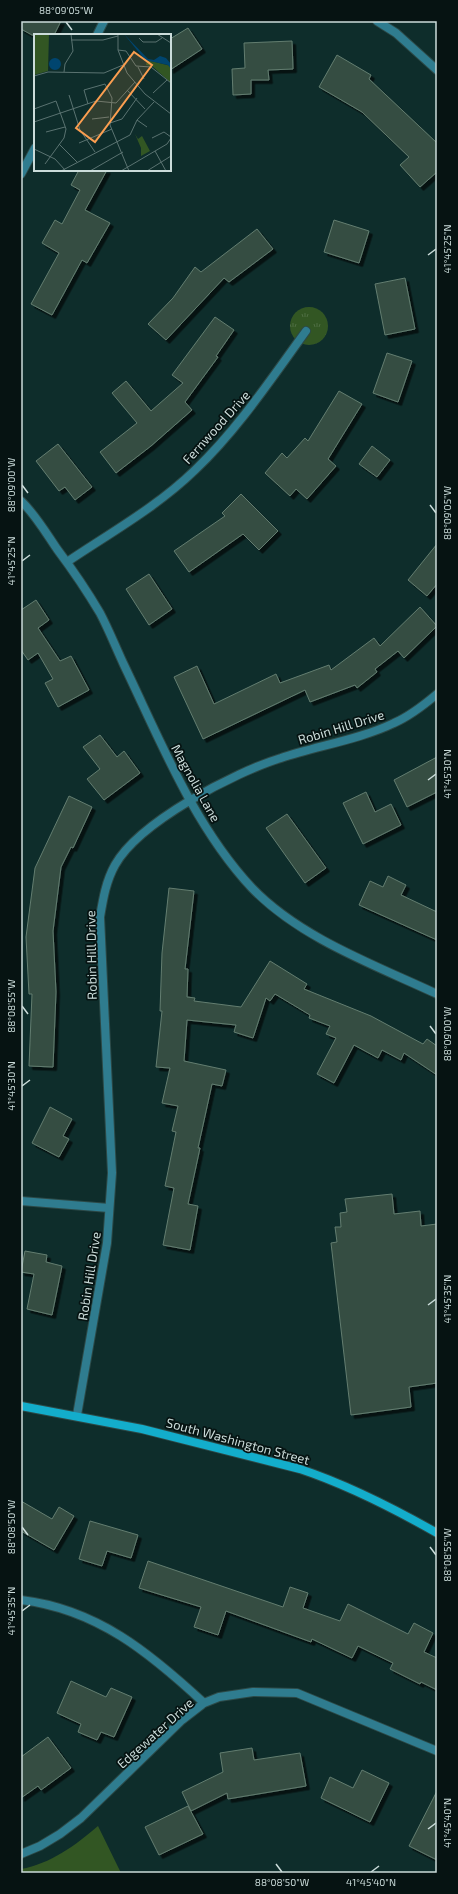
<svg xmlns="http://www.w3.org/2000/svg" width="458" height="1894" viewBox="0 0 458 1894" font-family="'Exo 2',sans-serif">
<defs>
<pattern id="grass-tufts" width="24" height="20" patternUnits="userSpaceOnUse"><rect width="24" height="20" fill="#325623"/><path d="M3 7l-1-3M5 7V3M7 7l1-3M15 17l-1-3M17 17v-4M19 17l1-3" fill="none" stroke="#4e6e42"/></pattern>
<filter id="shadow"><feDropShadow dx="3.5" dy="3.5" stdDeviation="0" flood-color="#0009"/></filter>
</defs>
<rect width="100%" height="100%" fill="#0e2d2b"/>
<path fill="url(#grass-tufts)" d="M290 326a19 19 0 1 1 38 0a19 19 0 1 1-38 0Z"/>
<path fill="#325623" d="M 98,1826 L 121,1873 L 21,1873 L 21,1869 C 50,1864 76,1845 98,1826 Z"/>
<path fill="#354e42" stroke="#637d70" filter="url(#shadow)" d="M 21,21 L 61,21 L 54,35 L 32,35 L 21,29 Z
M 188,28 L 202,49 L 170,70 L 170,39 Z
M 292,41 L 293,69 L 268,70 L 269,80 L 251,80 L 251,94 L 233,95 L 232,69 L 245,68 L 244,43 Z
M 337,55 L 371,75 L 369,79 L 437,143 L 437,172 L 420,187 L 400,165 L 409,157 L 362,112 L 319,87 Z
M 79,170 L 107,170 L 85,210 L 110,223 L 87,263 L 82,260 L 52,315 L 31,304 L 59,253 L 42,243 L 55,220 L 62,224 L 80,190 L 71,185 Z
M 334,220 L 369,231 L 359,263 L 324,252 Z
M 257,229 L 273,249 L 229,282 L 224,278 L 166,340 L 148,324 L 173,298 L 195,267 L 201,272 Z
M 405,278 L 415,329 L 385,335 L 375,284 Z
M 215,317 L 234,330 L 216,356 L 218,357 L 185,402 L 192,410 L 151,446 L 116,473 L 100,452 L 137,423 L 112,393 L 126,381 L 151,411 L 183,383 L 172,375 Z
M 387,353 L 412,361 L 398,402 L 373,393 Z
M 339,391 L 362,404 L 328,459 L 336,466 L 307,499 L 296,489 L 290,496 L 265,473 L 282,453 L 287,458 L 305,438 L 308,441 Z
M 58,444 L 92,487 L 75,500 L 65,487 L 59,491 L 36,461 Z
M 372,446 L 390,460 L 377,477 L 359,464 Z
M 241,494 L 278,531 L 259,550 L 243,534 L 189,572 L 174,551 L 225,516 L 222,513 Z
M 437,544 L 437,584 L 427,596 L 408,580 Z
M 149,574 L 172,609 L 149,625 L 126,589 Z
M 36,600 L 49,620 L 38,628 L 60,661 L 71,656 L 89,690 L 58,707 L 45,683 L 53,679 L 38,653 L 28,660 L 21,650 L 21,610 Z
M 420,607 L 437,626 L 404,658 L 398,651 L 375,669 L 377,672 L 357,688 L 355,685 L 310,702 L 305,690 L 203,739 L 174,677 L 197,666 L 214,704 L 276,674 L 280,683 L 329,665 L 331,670 L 374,638 L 380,646 Z
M 100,735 L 117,757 L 124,751 L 140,773 L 104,800 L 87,779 L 100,769 L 83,747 Z
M 437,757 L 437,792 L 407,807 L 394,780 Z
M 366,792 L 375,812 L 391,804 L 401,825 L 363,844 L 343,803 Z
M 69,796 L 92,807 L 73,848 L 71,847 L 61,867 L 53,931 L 56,992 L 53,1067 L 29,1066 L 32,994 L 29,994 L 26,937 L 35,868 Z
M 287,814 L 326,868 L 305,883 L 266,828 Z
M 388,876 L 406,885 L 401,895 L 437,912 L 437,940 L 359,905 L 370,881 L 383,887 Z
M 169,888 L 194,891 L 185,969 L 188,969 L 187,997 L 195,998 L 194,1001 L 241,1007 L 270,961 L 307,984 L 304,989 L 371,1016 L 423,1044 L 427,1039 L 437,1046 L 437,1075 L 404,1053 L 401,1060 L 382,1050 L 378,1058 L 354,1045 L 334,1083 L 317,1074 L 336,1038 L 326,1034 L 330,1026 L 309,1018 L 310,1015 L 275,994 L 270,1001 L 266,998 L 253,1038 L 234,1032 L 236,1025 L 187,1020 L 184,1061 L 226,1070 L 222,1086 L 212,1084 L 198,1148 L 200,1148 L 188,1204 L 198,1206 L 190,1250 L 163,1245 L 174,1188 L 165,1186 L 176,1132 L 172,1131 L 178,1106 L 162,1103 L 170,1068 L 156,1067 L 162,1011 L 160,1011 L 162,953 Z
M 50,1107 L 72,1119 L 63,1136 L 69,1139 L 59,1157 L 32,1143 Z
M 392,1194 L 394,1214 L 420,1211 L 421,1226 L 437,1224 L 437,1383 L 409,1387 L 411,1407 L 351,1415 L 331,1243 L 337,1242 L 335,1227 L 341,1227 L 340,1213 L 347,1212 L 345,1199 Z
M 25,1251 L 47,1255 L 46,1262 L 62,1266 L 52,1315 L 27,1309 L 34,1274 L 21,1272 Z
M 21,1501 L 52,1519 L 59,1507 L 74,1516 L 54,1550 L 21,1531 Z
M 90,1521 L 138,1535 L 131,1558 L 107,1551 L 102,1566 L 79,1559 Z
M 148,1561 L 283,1607 L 290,1587 L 308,1593 L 303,1608 L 340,1621 L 348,1604 L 408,1634 L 414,1623 L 433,1633 L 424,1652 L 437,1658 L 437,1690 L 421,1682 L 420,1684 L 390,1669 L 393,1663 L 358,1646 L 352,1658 L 312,1639 L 311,1642 L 226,1611 L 218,1635 L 194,1627 L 201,1607 L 139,1588 Z
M 71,1681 L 106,1697 L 111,1688 L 132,1697 L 114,1737 L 101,1732 L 97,1740 L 78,1732 L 81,1724 L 57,1713 Z
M 48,1737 L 71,1768 L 41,1790 L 38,1786 L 21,1798 L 21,1757 Z
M 252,1748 L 254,1760 L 300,1753 L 306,1786 L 228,1799 L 227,1793 L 191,1811 L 182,1792 L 223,1772 L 220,1753 Z
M 362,1770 L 389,1783 L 370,1822 L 321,1798 L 330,1777 L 353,1788 Z
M 437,1791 L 437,1860 L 409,1846 Z
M 188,1806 L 203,1834 L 159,1855 L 145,1827 Z"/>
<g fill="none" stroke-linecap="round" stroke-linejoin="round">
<g stroke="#2c4947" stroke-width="10">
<path id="minor" d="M 377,21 L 396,33 L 437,70
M 97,35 L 104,21
M 21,174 L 35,148
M 21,501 C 35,514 46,533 57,549 C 72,569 87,591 100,613 C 109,630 116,648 124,665 C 160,740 194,826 252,888 C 300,938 375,965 437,994
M 67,562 C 110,533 157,507 195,470 C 238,429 271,379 306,331
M 21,1201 L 109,1208
M 77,1415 L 107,1243 L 112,1173 L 100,917 C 103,899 106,881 115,865 C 139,822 235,772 281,758 C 317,746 361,739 394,723 C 410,716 424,705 437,694
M 21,1600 C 97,1609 150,1653 204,1703
M 21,1854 L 40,1846 L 60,1834 L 81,1818 L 182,1720 L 204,1703 L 219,1697 L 253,1692 L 297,1693 L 437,1751"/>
</g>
<g stroke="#2c4947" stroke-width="10">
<path id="secondary" d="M 21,1406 L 142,1429 L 300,1469 C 348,1485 393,1508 437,1533"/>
</g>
<use href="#minor" stroke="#2f7c8f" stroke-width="8"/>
<use href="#secondary" stroke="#13adcb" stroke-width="8"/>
</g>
<path fill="none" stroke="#cbdcda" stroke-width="1.5" d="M 66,22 L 72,30M 428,255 L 436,249M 22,485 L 28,493M 430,505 L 436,513M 22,561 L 30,555M 428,780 L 436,774M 22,1006 L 28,1014M 430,1026 L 436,1034M 22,1086 L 30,1080M 428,1305 L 436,1299M 22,1527 L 28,1535M 430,1547 L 436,1555M 22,1611 L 30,1605M 428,1829 L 436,1823M 276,1864 L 282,1872M 371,1872 L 379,1866"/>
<g text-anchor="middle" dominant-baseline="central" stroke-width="3.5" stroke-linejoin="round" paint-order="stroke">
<g font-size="13" fill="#cbdcda" stroke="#061312">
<text transform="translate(216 427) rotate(-48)">Fernwood Drive</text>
<text transform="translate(341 727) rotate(-17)">Robin Hill Drive</text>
<text transform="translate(196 783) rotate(61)">Magnolia Lane</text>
<text transform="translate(91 955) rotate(-91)">Robin Hill Drive</text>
<text transform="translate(89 1276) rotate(-81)">Robin Hill Drive</text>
<text transform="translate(238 1441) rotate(15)">South Washington Street</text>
<text transform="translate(155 1733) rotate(-42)">Edgewater Drive</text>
</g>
</g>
<g transform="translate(34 34)">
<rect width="137" height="137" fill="#0e2d2b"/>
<path d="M 0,0 L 15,0 L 14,37 L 0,41 ZM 113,26 L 137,32 L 137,49 L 118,32 L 112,31 ZM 101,100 L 104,105 L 108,102 L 116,117 L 107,122 L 107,114 Z" fill="#325623"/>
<path d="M 90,0 L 114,25 L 120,26 L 126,22 L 132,24 L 137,30 L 137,35 L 134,31 L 111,26 ZM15 30a6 6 0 1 1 12 0a6 6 0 1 1-12 0Z" fill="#00456f"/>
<path fill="none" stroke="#5a7371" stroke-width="1" d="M 84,0 L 84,16 L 93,39 L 111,60 L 137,80M 123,0 L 137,9M 105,4 L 109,8 L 122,8 L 128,4M 37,6 L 69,6 L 84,2M 84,16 L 92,17 L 102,32 L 117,33 L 137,49M 104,33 L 110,45M 30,38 L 31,30 L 39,17 L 37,0M 0,42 L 14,38 L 70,39 L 89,31M 93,56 L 111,75M 119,59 L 133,46M 35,61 L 46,96 L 61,118M 54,70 L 50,56 L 71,50 L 78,64 L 76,91 L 95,137M 0,75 L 22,67 L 32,95 L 30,104 L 11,130M 58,85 L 75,83M 103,86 L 113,93M 0,88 L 62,67 L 82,69 L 101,48M 76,89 L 88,85 L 103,64M 12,98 L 31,93M 118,104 L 130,98 L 137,103M 45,109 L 78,95M 25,110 L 43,128M 0,115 L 21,125 L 31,136M 121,117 L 132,137M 27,137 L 96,101 L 103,86 L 120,68M 56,137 L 89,118M 87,137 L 133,110 L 137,104M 113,137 L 137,122"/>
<path fill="#fb9e50" fill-opacity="0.15" stroke="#fb9e50" stroke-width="2" d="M 100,18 L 118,31 L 61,108 L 42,94 Z"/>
<rect width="137" height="137" fill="none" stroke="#cbdcda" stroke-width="2"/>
</g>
<rect width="458" height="1894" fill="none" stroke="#061312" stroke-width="44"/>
<rect x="22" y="22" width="414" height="1850" fill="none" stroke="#cbdcda" stroke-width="1.5"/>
<g font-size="10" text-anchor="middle" fill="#cbdcda">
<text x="66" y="14">88°09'05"W</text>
<text transform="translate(447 249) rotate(-90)" y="4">41°45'25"N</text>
<text transform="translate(11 485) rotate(-90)" y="4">88°09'00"W</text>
<text transform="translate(447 513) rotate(-90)" y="4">88°09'05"W</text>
<text transform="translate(11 561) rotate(-90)" y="4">41°45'25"N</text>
<text transform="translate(447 774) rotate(-90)" y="4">41°45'30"N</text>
<text transform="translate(11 1006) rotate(-90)" y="4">88°08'55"W</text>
<text transform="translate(447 1034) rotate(-90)" y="4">88°09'00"W</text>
<text transform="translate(11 1086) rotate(-90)" y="4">41°45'30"N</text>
<text transform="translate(447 1299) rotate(-90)" y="4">41°45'35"N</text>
<text transform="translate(11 1527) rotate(-90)" y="4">88°08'50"W</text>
<text transform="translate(447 1555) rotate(-90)" y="4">88°08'55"W</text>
<text transform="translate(11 1611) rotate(-90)" y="4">41°45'35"N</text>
<text transform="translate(447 1823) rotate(-90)" y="4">41°45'40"N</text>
<text x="282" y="1886">88°08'50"W</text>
<text x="371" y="1886">41°45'40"N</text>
</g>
</svg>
